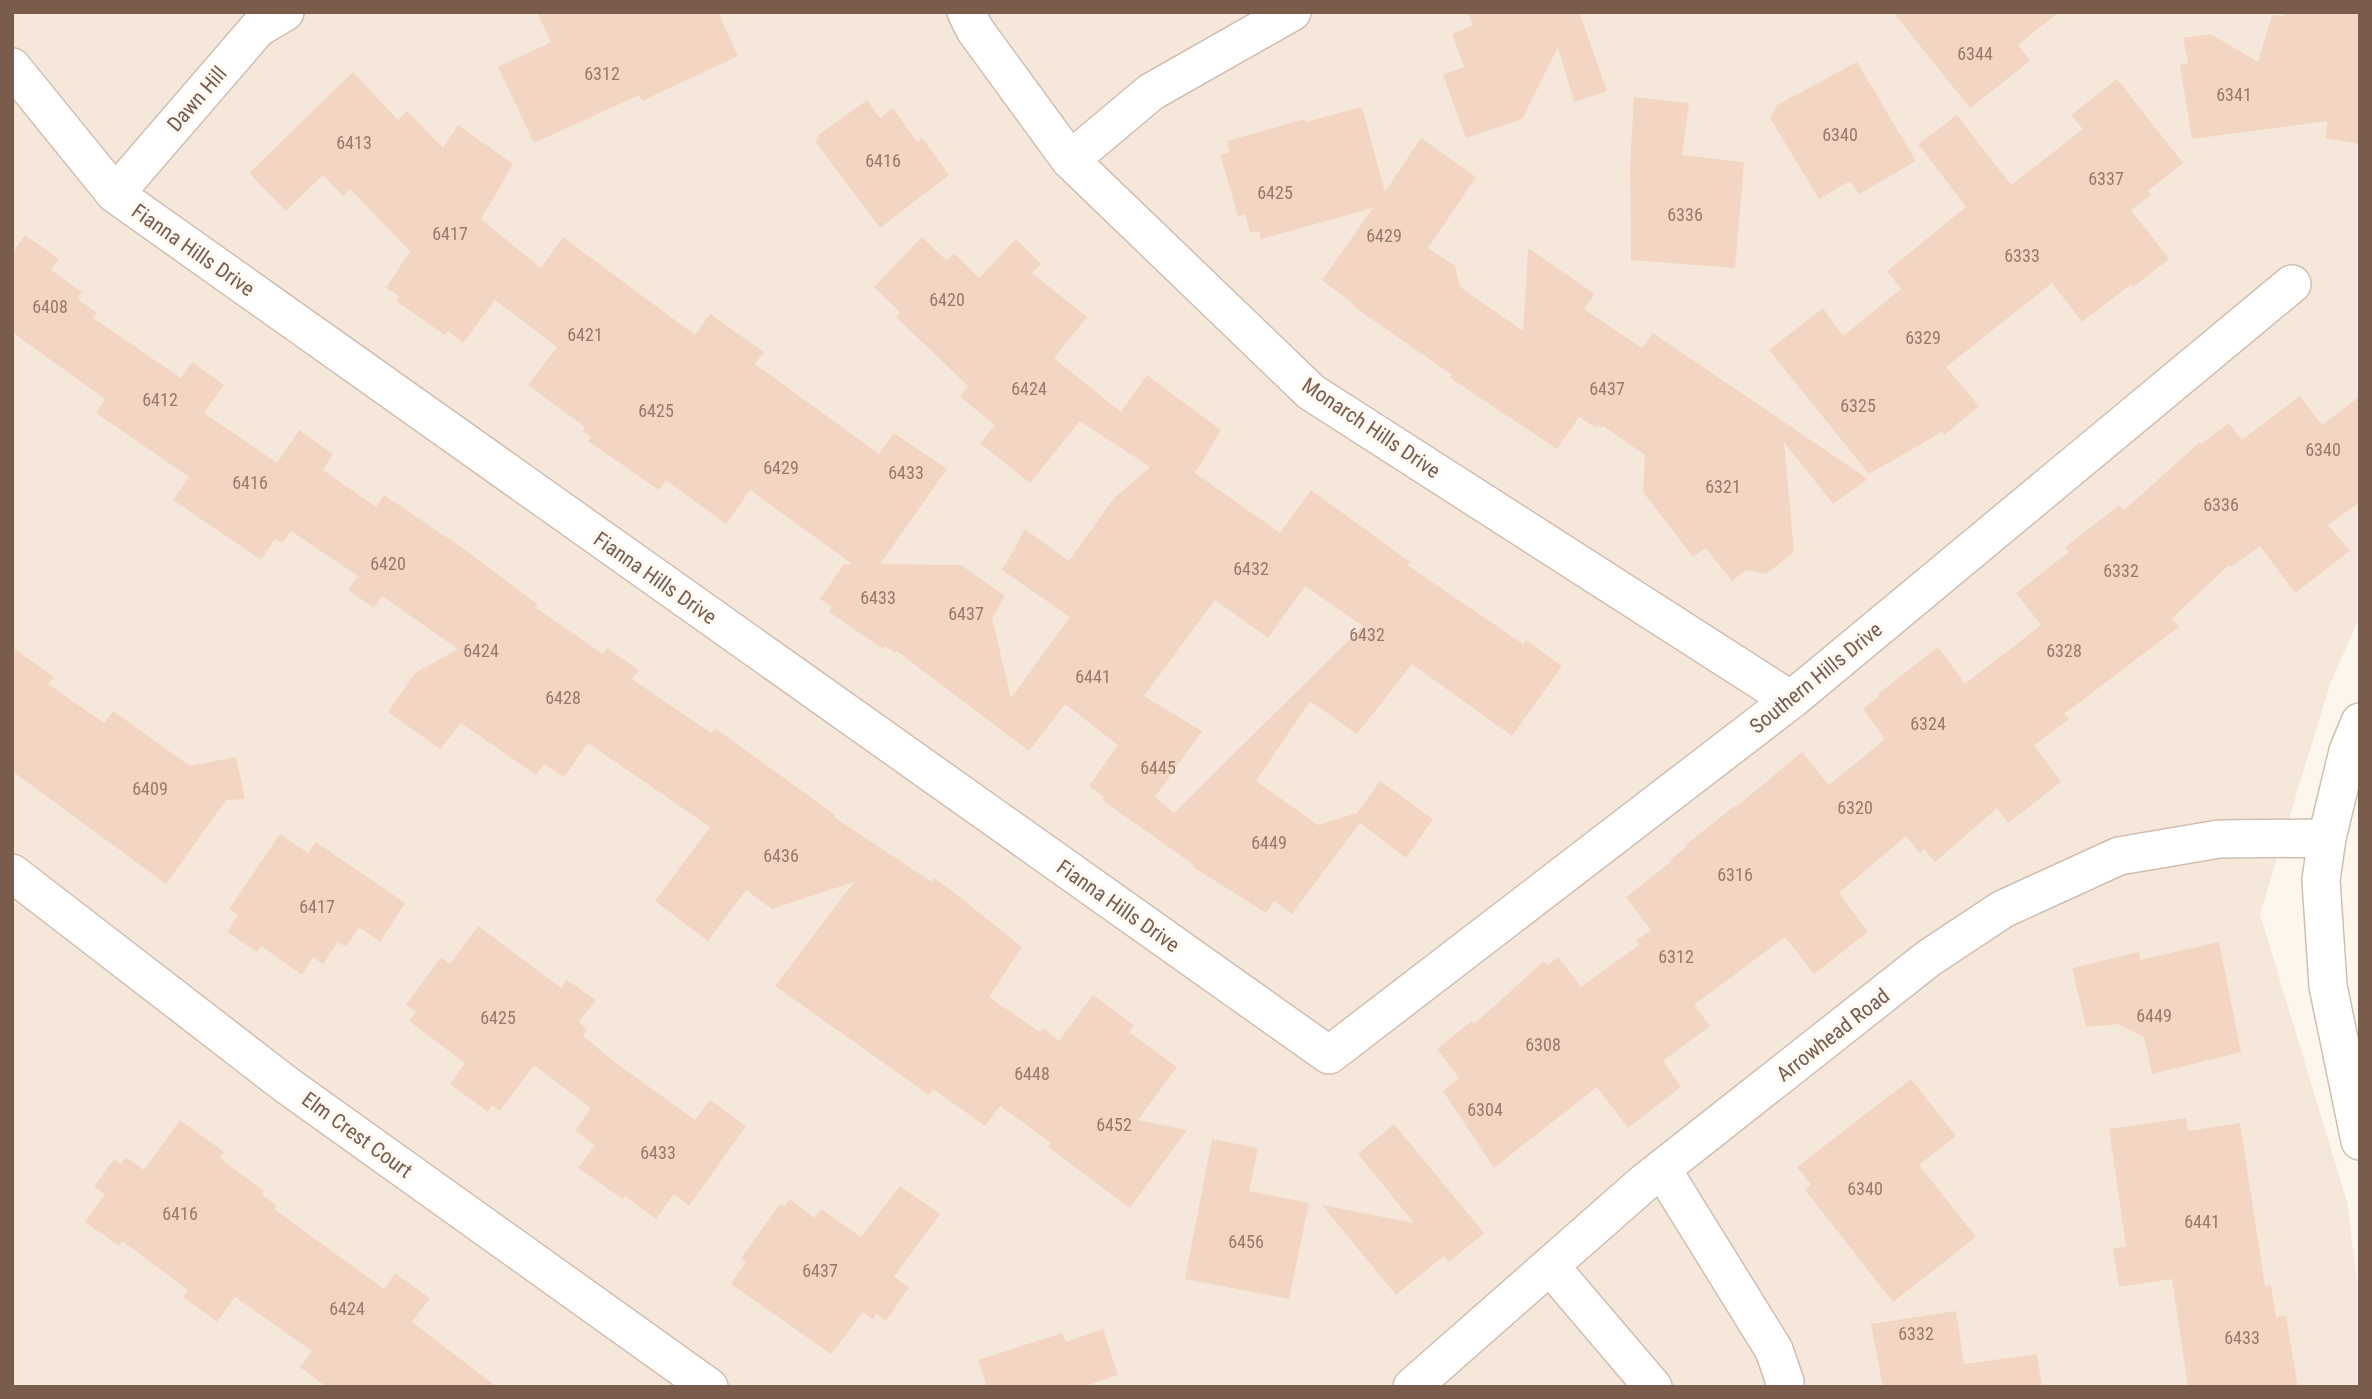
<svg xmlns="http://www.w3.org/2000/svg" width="2372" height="1399" viewBox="0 0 2372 1399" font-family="'Roboto Condensed',sans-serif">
<rect width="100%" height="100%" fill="#fdf6ec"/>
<path fill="#f5e8da" d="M 12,12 L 2360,12 L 2360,616 L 2330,684 L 2260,914 L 2347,1202 L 2360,1301 L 2360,1387 L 12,1387 Z"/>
<path fill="#f3d5c3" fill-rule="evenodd" d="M 537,12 L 718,12 L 738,56 L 642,101 L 639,95 L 534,143 L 498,67 L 551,42 Z
M 1467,12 L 1579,12 L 1607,91 L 1574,102 L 1558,47 L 1522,119 L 1466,138 L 1443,75 L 1464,67 L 1452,34 L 1473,25 Z
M 1893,12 L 2059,12 L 2018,45 L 2030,61 L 1970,108 Z
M 2284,12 L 2360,12 L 2360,144 L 2325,138 L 2328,121 L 2192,139 L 2180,65 L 2188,63 L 2183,38 L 2211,34 L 2258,62 L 2272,15 L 2283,16 Z
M 1857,62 L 1916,161 L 1859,194 L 1850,181 L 1819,199 L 1770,118 L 1777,105 Z
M 353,72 L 398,120 L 407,111 L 443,148 L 458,125 L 513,164 L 481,219 L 541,268 L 563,237 L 695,335 L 710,314 L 764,352 L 755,364 L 879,454 L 894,433 L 947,469 L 880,564 L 961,565 L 1005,596 L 992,618 L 1011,698 L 1070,617 L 1002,570 L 1025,529 L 1069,561 L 1114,498 L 1150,467 L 1080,421 L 1030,483 L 980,443 L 995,425 L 960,397 L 968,386 L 896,317 L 900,312 L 874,287 L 922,237 L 947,261 L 954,253 L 979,278 L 1016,239 L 1041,264 L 1032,273 L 1087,317 L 1054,358 L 1121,412 L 1147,375 L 1221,430 L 1195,473 L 1280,533 L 1311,490 L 1410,562 L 1407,565 L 1523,644 L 1526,640 L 1562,666 L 1512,736 L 1412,664 L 1357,734 L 1310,701 L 1256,781 L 1318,825 L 1357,813 L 1380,781 L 1433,819 L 1406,858 L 1360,823 L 1292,914 L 1274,901 L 1266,913 L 1193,867 L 1194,865 L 1102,800 L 1104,797 L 1089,786 L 1118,745 L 1065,704 L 1029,751 L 897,651 L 895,653 L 885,646 L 883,649 L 829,612 L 832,607 L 820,599 L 844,564 L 852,564 L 750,490 L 726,524 L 666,480 L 659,490 L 588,441 L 591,437 L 583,431 L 585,427 L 528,385 L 557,347 L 495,300 L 463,343 L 448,331 L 445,335 L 396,301 L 399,296 L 386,288 L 410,251 L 350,189 L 343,196 L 323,175 L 286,211 L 249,173 ZM 1305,586 L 1363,626 L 1174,813 L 1155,797 L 1202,731 L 1144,696 L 1215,600 L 1268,638 Z
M 2117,79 L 2183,163 L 2148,191 L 2151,195 L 2131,210 L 2169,259 L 2133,287 L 2131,284 L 2082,322 L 2052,283 L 1946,367 L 1979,406 L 1944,435 L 1942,432 L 1869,474 L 1769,350 L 1823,308 L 1843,336 L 1901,289 L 1887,271 L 1966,207 L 1918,144 L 1957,115 L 2011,185 L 2083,129 L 2071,115 Z
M 1634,97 L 1689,103 L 1682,155 L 1744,162 L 1735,268 L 1631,260 L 1630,167 Z
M 867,100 L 880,118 L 893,108 L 917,142 L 922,138 L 949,175 L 880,228 L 815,141 L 819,138 L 817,136 Z
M 1362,107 L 1385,192 L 1421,138 L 1476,177 L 1428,248 L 1455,266 L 1460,287 L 1523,331 L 1528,248 L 1595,294 L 1584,309 L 1642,348 L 1653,333 L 1868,479 L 1833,504 L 1784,442 L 1794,552 L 1766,574 L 1746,570 L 1732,581 L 1706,548 L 1693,557 L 1643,492 L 1645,455 L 1603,426 L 1602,428 L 1598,425 L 1596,428 L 1579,417 L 1557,449 L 1450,378 L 1452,375 L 1353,306 L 1354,304 L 1322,280 L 1373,208 L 1261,239 L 1259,231 L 1250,233 L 1245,214 L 1238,216 L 1220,155 L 1230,152 L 1227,141 L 1305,119 L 1306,122 Z
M 25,235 L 59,259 L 51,270 L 82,292 L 78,299 L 97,313 L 93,318 L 181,378 L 192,362 L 224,385 L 204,413 L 277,463 L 299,430 L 333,454 L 323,470 L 376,507 L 384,495 L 464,549 L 538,605 L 536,608 L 603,654 L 607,648 L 639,670 L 632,679 L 711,733 L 715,728 L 835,815 L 834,817 L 932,882 L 934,878 L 961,898 L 1022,947 L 989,997 L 1040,1032 L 1043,1028 L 1059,1041 L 1093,995 L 1134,1025 L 1129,1032 L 1177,1067 L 1138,1120 L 1187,1130 L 1130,1208 L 1048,1147 L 1051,1143 L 1000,1106 L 985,1126 L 933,1089 L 929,1095 L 775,986 L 854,882 L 772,909 L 746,890 L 708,941 L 655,901 L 710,827 L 588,743 L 564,777 L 544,764 L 536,775 L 461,723 L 440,749 L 388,712 L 415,673 L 458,649 L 382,596 L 374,608 L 348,590 L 358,576 L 291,531 L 282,543 L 275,539 L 261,560 L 173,500 L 189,477 L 96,413 L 105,399 L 12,332 L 12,254 Z
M 2300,396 L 2322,425 L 2360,396 L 2360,502 L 2328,525 L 2350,551 L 2295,593 L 2260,546 L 2231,567 L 2228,566 L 2172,618 L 2179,627 L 2064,714 L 2069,719 L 2034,745 L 2061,782 L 2008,823 L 1997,808 L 1935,862 L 1924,849 L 1920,853 L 1906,836 L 1839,893 L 1868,932 L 1814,974 L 1785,937 L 1694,1005 L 1710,1026 L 1663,1061 L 1681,1087 L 1628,1128 L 1597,1087 L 1494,1168 L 1443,1091 L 1459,1078 L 1437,1049 L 1472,1021 L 1474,1024 L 1544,961 L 1548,965 L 1558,957 L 1581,987 L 1639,945 L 1636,941 L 1651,930 L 1626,897 L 1671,862 L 1670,860 L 1686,847 L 1685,845 L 1735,806 L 1736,807 L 1802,752 L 1829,785 L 1885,739 L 1863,709 L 1879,696 L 1878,694 L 1938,647 L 1965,684 L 2041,625 L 2016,593 L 2069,552 L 2065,547 L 2119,505 L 2124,510 L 2200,442 L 2201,444 L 2229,423 L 2242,440 Z
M 12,647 L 54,677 L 48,684 L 104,723 L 113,711 L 190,766 L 236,757 L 245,799 L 226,800 L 166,884 L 12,771 Z
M 280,834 L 308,853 L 316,842 L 405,903 L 380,942 L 359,927 L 346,947 L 338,942 L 323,964 L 313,957 L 302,975 L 261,946 L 257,952 L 227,932 L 238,915 L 229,909 Z
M 478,926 L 561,988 L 567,980 L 596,1000 L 579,1022 L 587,1029 L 583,1036 L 616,1063 L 695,1120 L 710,1100 L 746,1126 L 689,1206 L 674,1194 L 656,1219 L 625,1196 L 623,1199 L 578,1168 L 595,1145 L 575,1131 L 591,1108 L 534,1065 L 500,1111 L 492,1105 L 488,1112 L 450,1084 L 465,1063 L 409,1021 L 416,1012 L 406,1005 L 441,957 L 450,964 Z
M 2219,942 L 2241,1052 L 2152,1074 L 2144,1037 L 2118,1024 L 2086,1027 L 2072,968 L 2139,952 L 2140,960 Z
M 1911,1079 L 1956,1136 L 1919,1165 L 1976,1237 L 1893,1302 L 1805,1190 L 1811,1185 L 1797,1167 Z
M 2186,1118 L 2188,1131 L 2240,1123 L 2265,1286 L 2271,1285 L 2276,1317 L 2286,1316 L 2298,1387 L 2188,1387 L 2172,1279 L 2119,1287 L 2113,1248 L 2126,1247 L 2109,1129 Z
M 180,1120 L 224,1152 L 219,1158 L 264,1191 L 262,1195 L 276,1205 L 274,1209 L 384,1289 L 395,1273 L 430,1298 L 412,1322 L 497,1387 L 327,1387 L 300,1367 L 312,1351 L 235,1297 L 217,1322 L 183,1297 L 188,1290 L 122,1241 L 119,1246 L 85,1222 L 105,1194 L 94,1187 L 114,1159 L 121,1164 L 126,1157 L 144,1170 Z
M 1394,1124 L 1484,1233 L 1449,1262 L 1444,1256 L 1396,1295 L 1322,1205 L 1414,1223 L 1358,1154 Z
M 1212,1139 L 1258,1148 L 1249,1191 L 1309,1203 L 1289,1299 L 1185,1279 Z
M 900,1186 L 940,1214 L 894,1277 L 909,1287 L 886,1321 L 876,1314 L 873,1320 L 863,1312 L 831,1354 L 731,1284 L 746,1262 L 741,1258 L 780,1204 L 784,1207 L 790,1199 L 814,1218 L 821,1209 L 861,1237 Z
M 1956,1311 L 1964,1364 L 2037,1354 L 2042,1387 L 1883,1387 L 1871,1324 Z
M 1103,1329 L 1118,1375 L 1082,1387 L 987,1387 L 978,1360 L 1062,1333 L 1066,1342 Z"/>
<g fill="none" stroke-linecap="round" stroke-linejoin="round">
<g stroke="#d1beb0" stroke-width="40">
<path id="street" d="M 966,12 L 975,30 L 1070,160 L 1311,392 L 1791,700
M 12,67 L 115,194 L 1329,1055 L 1791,700 L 2292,284
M 1070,160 L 1151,92 L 1292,12
M 115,194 L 258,28 L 285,12
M 2360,722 L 2348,751 L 2327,838 L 2321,880 L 2328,986 L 2360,1141
M 12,873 L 288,1086 L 709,1387
M 1662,1169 L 1774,1350 L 1785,1382 L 1784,1387
M 1550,1266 L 1653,1387
M 1412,1387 L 1645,1182 L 1929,958 L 2003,909 L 2119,856 L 2219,839 L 2327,838"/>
</g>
<use href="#street" stroke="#fff" stroke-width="37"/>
</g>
<g text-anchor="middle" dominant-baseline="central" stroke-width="7" stroke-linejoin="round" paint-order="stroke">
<g font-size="18" fill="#987a6a">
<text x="1975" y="53">6344</text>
<text x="602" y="73">6312</text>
<text x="2234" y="94">6341</text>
<text x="1840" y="134">6340</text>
<text x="354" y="142">6413</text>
<text x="883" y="160">6416</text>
<text x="2106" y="178">6337</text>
<text x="1275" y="192">6425</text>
<text x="1685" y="214">6336</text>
<text x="450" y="233">6417</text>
<text x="1384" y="235">6429</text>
<text x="2022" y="255">6333</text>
<text x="947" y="299">6420</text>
<text x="50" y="306">6408</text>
<text x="585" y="334">6421</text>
<text x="1923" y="337">6329</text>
<text x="1029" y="388">6424</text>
<text x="1607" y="388">6437</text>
<text x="160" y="399">6412</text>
<text x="1858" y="405">6325</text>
<text x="656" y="410">6425</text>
<text x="2323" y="449">6340</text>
<text x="781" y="467">6429</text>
<text x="906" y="472">6433</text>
<text x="250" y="482">6416</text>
<text x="1723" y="486">6321</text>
<text x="2221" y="504">6336</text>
<text x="388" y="563">6420</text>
<text x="1251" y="568">6432</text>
<text x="2121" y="570">6332</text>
<text x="878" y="597">6433</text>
<text x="966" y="613">6437</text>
<text x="1367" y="634">6432</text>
<text x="481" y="650">6424</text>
<text x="2064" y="650">6328</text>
<text x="1093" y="676">6441</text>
<text x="563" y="697">6428</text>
<text x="1928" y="723">6324</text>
<text x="1158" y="767">6445</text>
<text x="150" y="788">6409</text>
<text x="1855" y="807">6320</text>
<text x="1269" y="842">6449</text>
<text x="781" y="855">6436</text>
<text x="1735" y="874">6316</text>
<text x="317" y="906">6417</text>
<text x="1676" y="956">6312</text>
<text x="2154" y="1015">6449</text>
<text x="498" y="1017">6425</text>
<text x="1543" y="1044">6308</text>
<text x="1032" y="1073">6448</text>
<text x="1485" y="1109">6304</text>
<text x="1114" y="1124">6452</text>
<text x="658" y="1152">6433</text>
<text x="1865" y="1188">6340</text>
<text x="180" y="1213">6416</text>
<text x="2202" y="1221">6441</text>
<text x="1246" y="1241">6456</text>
<text x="820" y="1270">6437</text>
<text x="347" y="1308">6424</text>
<text x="1916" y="1333">6332</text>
<text x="2242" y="1337">6433</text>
</g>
<g font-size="21" fill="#7a5c4d" stroke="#fffaf3">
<text transform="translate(197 99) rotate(-49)">Dawn Hill</text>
<text transform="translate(193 250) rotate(35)">Fianna Hills Drive</text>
<text transform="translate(1371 428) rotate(34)">Monarch Hills Drive</text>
<text transform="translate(655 578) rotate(35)">Fianna Hills Drive</text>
<text transform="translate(1816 678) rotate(-39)">Southern Hills Drive</text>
<text transform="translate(1118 906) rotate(35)">Fianna Hills Drive</text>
<text transform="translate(1833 1035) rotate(-38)">Arrowhead Road</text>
<text transform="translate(357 1135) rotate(36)">Elm Crest Court</text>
</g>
</g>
<rect width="2372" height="1399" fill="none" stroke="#7a5c4d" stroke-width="28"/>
</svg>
